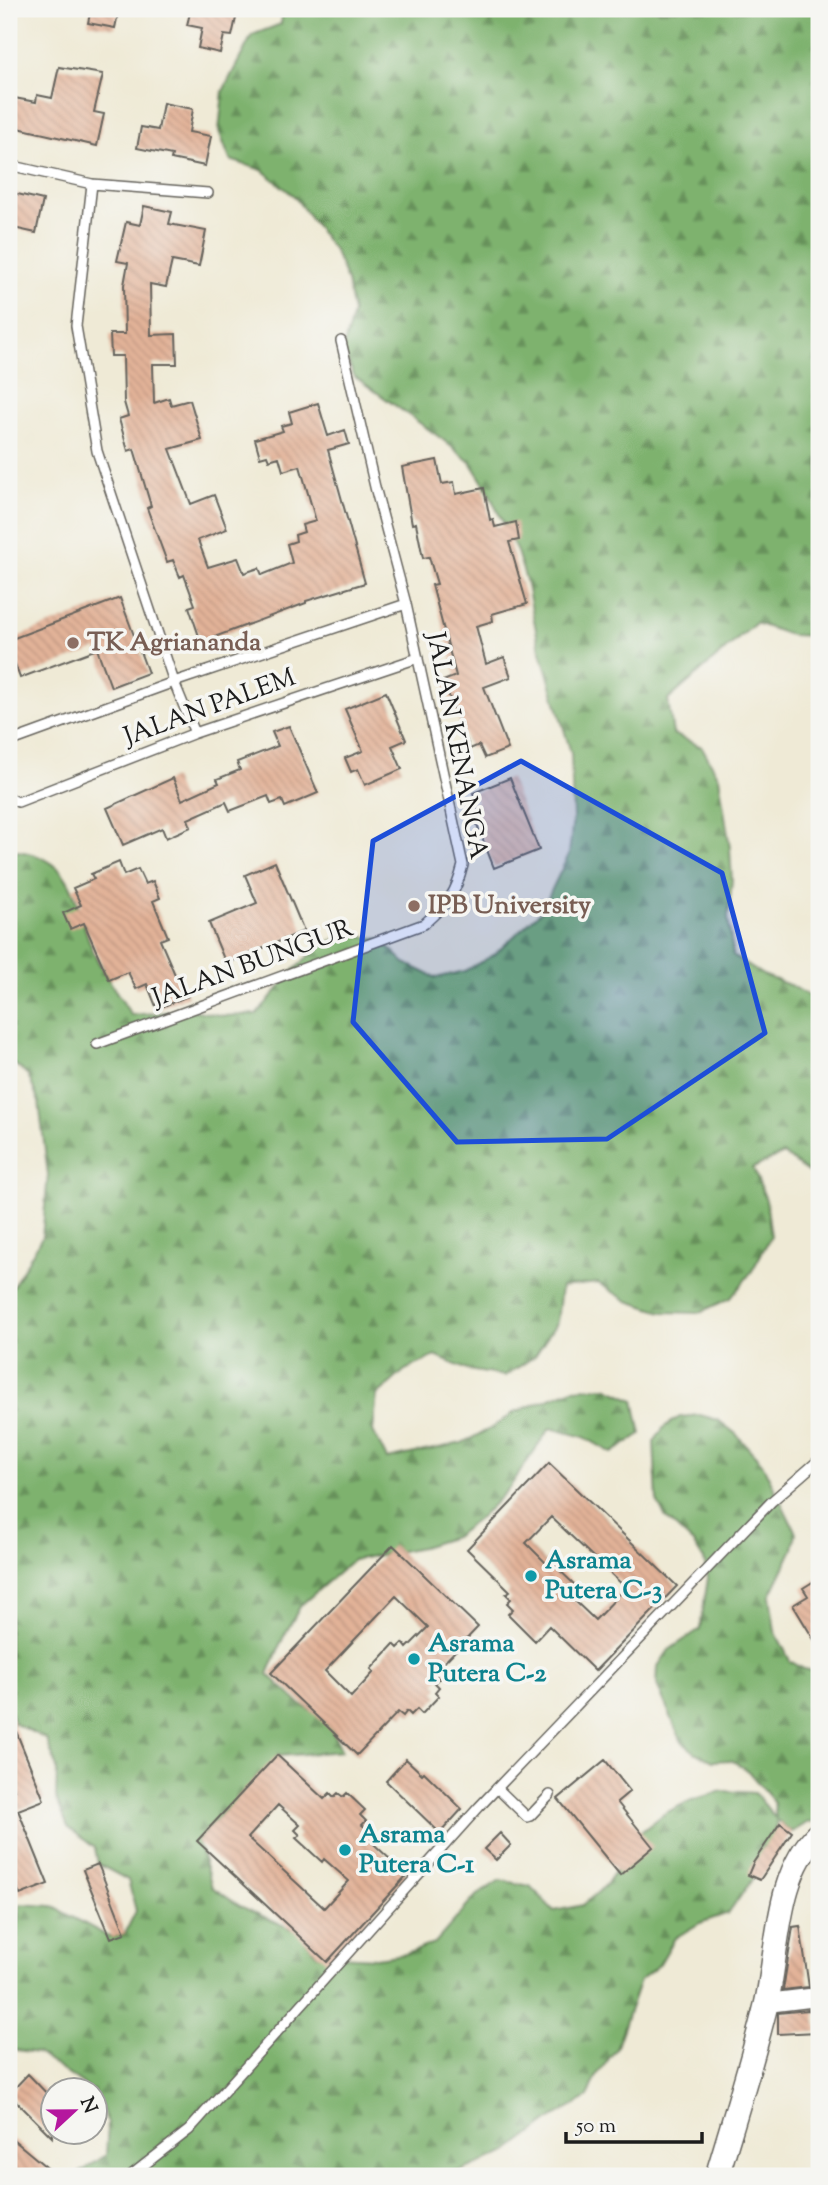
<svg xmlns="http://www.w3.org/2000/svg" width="828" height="2185" viewBox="0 0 828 2185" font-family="'Sorts Mill Goudy',serif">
<defs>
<pattern id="forest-firs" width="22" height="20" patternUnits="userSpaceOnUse" patternTransform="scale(1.75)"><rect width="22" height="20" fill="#7eb26e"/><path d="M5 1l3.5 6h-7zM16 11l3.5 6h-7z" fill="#66905a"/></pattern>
<pattern id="building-back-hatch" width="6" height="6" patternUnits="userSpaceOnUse" patternTransform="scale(1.75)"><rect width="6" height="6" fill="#e2b298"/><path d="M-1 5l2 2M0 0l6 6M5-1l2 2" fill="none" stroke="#c19882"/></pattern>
</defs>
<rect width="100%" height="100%" fill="#f6f6f2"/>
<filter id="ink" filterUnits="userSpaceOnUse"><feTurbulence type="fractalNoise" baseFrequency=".0143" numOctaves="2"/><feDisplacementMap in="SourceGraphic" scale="14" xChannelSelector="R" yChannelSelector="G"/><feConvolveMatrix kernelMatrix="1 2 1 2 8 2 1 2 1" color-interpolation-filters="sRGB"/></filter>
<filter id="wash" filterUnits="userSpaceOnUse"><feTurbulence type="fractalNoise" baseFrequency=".00686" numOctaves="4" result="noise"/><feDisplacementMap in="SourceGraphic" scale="28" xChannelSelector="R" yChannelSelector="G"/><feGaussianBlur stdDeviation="1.57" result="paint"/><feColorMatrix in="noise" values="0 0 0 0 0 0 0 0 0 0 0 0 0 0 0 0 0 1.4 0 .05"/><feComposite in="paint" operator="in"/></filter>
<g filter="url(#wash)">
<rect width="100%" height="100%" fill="#efead6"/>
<path fill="url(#forest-firs)" stroke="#4d6745" stroke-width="2" d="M 283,9 L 819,9 L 819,636 L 790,635 L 756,623 L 668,700 L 673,734 L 702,747 L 719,777 L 730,848 L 732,881 L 728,917 L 733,956 L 763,975 L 792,986 L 819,1002 L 819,1175 L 809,1173 L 783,1154 L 753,1168 L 766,1200 L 771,1236 L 752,1271 L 731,1298 L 698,1313 L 662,1312 L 628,1301 L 598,1283 L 561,1287 L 557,1322 L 535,1356 L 505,1376 L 468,1370 L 435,1356 L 405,1370 L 377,1395 L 373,1431 L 387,1459 L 462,1443 L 490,1429 L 515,1412 L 573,1389 L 606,1387 L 634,1400 L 641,1434 L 612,1453 L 584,1437 L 550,1428 L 509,1488 L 482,1516 L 454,1537 L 422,1547 L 353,1560 L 301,1605 L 283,1638 L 268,1674 L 300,1704 L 328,1722 L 342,1751 L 279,1756 L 197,1840 L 212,1887 L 240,1906 L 298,1932 L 318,1955 L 376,1958 L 406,1954 L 435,1943 L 475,1897 L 500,1880 L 530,1886 L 554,1911 L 583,1905 L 606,1885 L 641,1832 L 665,1813 L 692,1800 L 722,1791 L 755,1793 L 776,1819 L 774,1802 L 748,1771 L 731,1760 L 713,1761 L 696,1753 L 682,1742 L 657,1685 L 658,1666 L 669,1650 L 700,1629 L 708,1578 L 704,1560 L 694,1544 L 666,1518 L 657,1501 L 654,1442 L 664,1427 L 680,1417 L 700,1415 L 718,1420 L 736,1434 L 762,1463 L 796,1533 L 793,1549 L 770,1596 L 775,1631 L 790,1661 L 804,1669 L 819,1672 L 819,1821 L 807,1823 L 792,1832 L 777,1821 L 768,1856 L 729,1913 L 700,1923 L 675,1938 L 659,1965 L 640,1980 L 616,2049 L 597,2075 L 588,2097 L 557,2115 L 508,2152 L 448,2176 L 75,2176 L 106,2155 L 108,2123 L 94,2090 L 91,2090 L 37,2053 L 9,2049 L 9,1968 L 14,1963 L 9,1949 L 17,1936 L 20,1904 L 52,1906 L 111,1938 L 125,1933 L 136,1911 L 128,1880 L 98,1864 L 95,1848 L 68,1827 L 56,1798 L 57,1768 L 46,1739 L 14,1723 L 9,1707 L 9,1293 L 42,1237 L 48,1175 L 39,1102 L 28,1075 L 9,1060 L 9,850 C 80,856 71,901 94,953 C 104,975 119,995 131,1015 L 192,1010 L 224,1016 L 257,1014 L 295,969 L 321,945 L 349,934 L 380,939 L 405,963 L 436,978 L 465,971 L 495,954 L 542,910 L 569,854 L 573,818 L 571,753 L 539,645 L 526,580 L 517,552 L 487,489 L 470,462 L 442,439 L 354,376 L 343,349 L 353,313 L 347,281 L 335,252 L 294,196 L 262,170 L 230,160 L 219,131 L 223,91 L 252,35 L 281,24 Z"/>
<g id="blocks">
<path fill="url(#building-back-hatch)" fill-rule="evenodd" d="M 91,9 L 119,9 L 115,28 L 88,23 Z
M 191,9 L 238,9 L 232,36 L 224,35 L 220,53 L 198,48 L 202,28 L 187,25 Z
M 59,67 L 103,74 L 94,112 L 104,114 L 97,146 L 9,126 L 9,97 L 36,102 L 37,95 L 52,98 Z
M 163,103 L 193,109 L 189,132 L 211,136 L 205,166 L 171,159 L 172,155 L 137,148 L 141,127 L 158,130 Z
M 9,192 L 43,200 L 36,233 L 9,227 Z
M 144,206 L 172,212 L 169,224 L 206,231 L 199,266 L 172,261 L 166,287 L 150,284 L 151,335 L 176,334 L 177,364 L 153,364 L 154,403 L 169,398 L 171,405 L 190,400 L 202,440 L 170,449 L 191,504 L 214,495 L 227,529 L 198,540 L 208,567 L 238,558 L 244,573 L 259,568 L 262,575 L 292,563 L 287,544 L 296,541 L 295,535 L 304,532 L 302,525 L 316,521 L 300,466 L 283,471 L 279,457 L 269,460 L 267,455 L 260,457 L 255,439 L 283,431 L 281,426 L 292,423 L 289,412 L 318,403 L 328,436 L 345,430 L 349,444 L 328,450 L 365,583 L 306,601 L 306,603 L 201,642 L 189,607 L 195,605 L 184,575 L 180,577 L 173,560 L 167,562 L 147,508 L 151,506 L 134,449 L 128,451 L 119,419 L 128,416 L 124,402 L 123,356 L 111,356 L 110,334 L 125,334 L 124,285 L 128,263 L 117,261 L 126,222 L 140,225 Z
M 437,460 L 442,484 L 454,482 L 456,494 L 484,488 L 490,520 L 493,519 L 495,527 L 516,522 L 519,540 L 509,542 L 527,604 L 492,614 L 493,621 L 476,626 L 486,664 L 504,657 L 511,677 L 484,687 L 508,749 L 485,758 L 479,745 L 470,749 L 443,681 L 456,676 L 432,585 L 437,584 L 429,557 L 423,558 L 416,523 L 412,524 L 402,467 Z
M 120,598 L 148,673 L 111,687 L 97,649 L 20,678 L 9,647 L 9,640 Z
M 386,692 L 406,740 L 392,746 L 402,769 L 365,785 L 358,769 L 351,772 L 345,758 L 363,751 L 345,709 Z
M 289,726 L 318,793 L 285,807 L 282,800 L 271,804 L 268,796 L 230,811 L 226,802 L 188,819 L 191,827 L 166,838 L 162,828 L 123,845 L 107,808 L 173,778 L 182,800 L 219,783 L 217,779 L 240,770 L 237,762 L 278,746 L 272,732 Z
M 510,778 L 539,850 L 494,868 L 469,804 L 477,802 L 473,793 Z
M 119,862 L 124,875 L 138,869 L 145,884 L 153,881 L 160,898 L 153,901 L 168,937 L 160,940 L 176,977 L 179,975 L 188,996 L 157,1009 L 147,984 L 136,989 L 128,972 L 109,980 L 84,923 L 70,929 L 63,913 L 81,905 L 73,888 L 94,879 L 91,874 Z
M 275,862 L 304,931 L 226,964 L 209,923 L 257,903 L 245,875 Z
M 549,1463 L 677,1586 L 595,1671 L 549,1626 L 535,1641 L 508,1614 L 513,1609 L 507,1603 L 511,1599 L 506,1594 L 510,1591 L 467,1549 ZM 551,1517 L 626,1588 L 595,1620 L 574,1600 L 579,1595 L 574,1590 L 577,1587 L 552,1563 L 549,1566 L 526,1543 Z
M 393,1545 L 478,1627 L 434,1673 L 439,1679 L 435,1683 L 439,1687 L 435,1692 L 439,1696 L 422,1714 L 417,1709 L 411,1715 L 407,1711 L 403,1716 L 398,1712 L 357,1755 L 271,1673 ZM 396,1596 L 428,1627 L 407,1648 L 403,1643 L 398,1648 L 394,1644 L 371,1669 L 374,1672 L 351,1697 L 325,1671 Z
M 819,1578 L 819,1648 L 793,1605 L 808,1596 L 803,1588 Z
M 9,1714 L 44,1800 L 18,1810 L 48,1884 L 20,1895 L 9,1866 L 9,1788 L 11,1791 L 14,1790 L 9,1777 Z
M 277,1755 L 324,1799 L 330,1793 L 334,1797 L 338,1793 L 343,1797 L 347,1793 L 365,1810 L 360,1815 L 366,1821 L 362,1825 L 367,1829 L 363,1834 L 407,1875 L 327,1962 L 197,1841 ZM 278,1805 L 300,1825 L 295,1830 L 300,1835 L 296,1838 L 322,1862 L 324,1859 L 349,1881 L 324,1908 L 248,1838 Z
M 406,1759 L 422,1774 L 424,1772 L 462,1809 L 440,1833 L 386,1781 Z
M 605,1760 L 630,1791 L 617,1802 L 653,1847 L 620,1875 L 558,1799 Z
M 780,1823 L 792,1832 L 760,1880 L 748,1875 L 753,1863 Z
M 500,1833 L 511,1845 L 496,1860 L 484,1849 Z
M 98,1864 L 125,1933 L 111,1938 L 83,1870 Z
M 800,1926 L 809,1987 L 783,1990 L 793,1927 Z
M 808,2010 L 815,2012 L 817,2032 L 778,2034 L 778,2013 Z
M 28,2074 L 52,2099 L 52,2137 L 9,2094 Z
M 9,2136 L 57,2176 L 9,2176 Z"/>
</g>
</g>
<g filter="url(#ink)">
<use href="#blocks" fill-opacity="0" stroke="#66645d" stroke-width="2"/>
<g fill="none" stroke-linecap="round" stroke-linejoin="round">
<g stroke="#66645d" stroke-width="12">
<path id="service" d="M 9,165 L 92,184 L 76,326 L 97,451 L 174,682 L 195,733
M 92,184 L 208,193
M 9,742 L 174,682 L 406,604
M 9,798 L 18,802 L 195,733 L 418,658
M 97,1044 L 424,924 C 448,902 455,897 463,865 L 406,604 L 375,487 L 341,341
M 497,1788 L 527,1817 L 530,1816 L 550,1795
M 130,2176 L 189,2130 L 479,1807 L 772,1501 L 819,1460"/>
</g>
<g stroke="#66645d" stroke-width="21">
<path id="minor" d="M 767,2003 L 809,1998 L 819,2001"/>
</g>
<g stroke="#66645d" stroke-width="26">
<path id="tertiary" d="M 717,2176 C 734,2119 752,2062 766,2005 C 779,1950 775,1874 819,1833"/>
</g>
<use href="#service" stroke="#fff" stroke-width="9"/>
<use href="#minor" stroke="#fff" stroke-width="18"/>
<use href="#tertiary" stroke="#fff" stroke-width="23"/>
</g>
</g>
<path fill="#1d4ed8" fill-opacity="0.2" stroke="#1d4ed8" stroke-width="5" stroke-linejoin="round" d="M 521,761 L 722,873 L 765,1033 L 607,1139 L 457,1142 L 353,1022 L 373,841 Z"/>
<g fill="#8d6e63" stroke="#f6f6f2" stroke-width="2.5">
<circle cx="73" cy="643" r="7"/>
<circle cx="414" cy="906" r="7"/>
</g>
<g fill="#0f9aa8" stroke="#f6f6f2" stroke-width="2.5">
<circle cx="531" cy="1576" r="7"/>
<circle cx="414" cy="1659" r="7"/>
<circle cx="345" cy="1850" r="7"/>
</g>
<g text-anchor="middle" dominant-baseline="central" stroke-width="7" stroke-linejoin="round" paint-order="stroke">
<g font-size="26" font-weight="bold" fill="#785e54" stroke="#f6f6f2" text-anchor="start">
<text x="87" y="643">TK Agriananda</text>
<text x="428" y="906">IPB University</text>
</g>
<g font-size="26" fill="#1c1c1c" stroke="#f6f6f2">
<text transform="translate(210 708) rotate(-20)">JALAN PALEM</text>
<text transform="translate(456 746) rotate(79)">JALAN KENANGA</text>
<text transform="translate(253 964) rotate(-20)">JALAN BUNGUR</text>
</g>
<g font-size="26" font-weight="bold" fill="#0d838f" stroke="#f6f6f2" text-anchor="start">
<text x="545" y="1561">Asrama<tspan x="545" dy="30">Putera C-3</tspan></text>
<text x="428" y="1644">Asrama<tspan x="428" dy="30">Putera C-2</tspan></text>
<text x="359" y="1835">Asrama<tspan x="359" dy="30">Putera C-1</tspan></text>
</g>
</g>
<rect width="828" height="2185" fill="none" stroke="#f6f6f2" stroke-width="35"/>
<g transform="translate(74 2111) rotate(68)"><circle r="33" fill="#f6f6f2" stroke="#9f9f9c" stroke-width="2"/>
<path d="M0-5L12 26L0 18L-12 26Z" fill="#b5179e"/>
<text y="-10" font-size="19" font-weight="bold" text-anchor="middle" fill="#1c1c1c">N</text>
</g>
<path d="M566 2132v10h136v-10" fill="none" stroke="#1c1c1c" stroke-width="3.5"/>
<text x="576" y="2132" font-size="21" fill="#1c1c1c" stroke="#f6f6f2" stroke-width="5" paint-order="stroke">50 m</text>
</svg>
